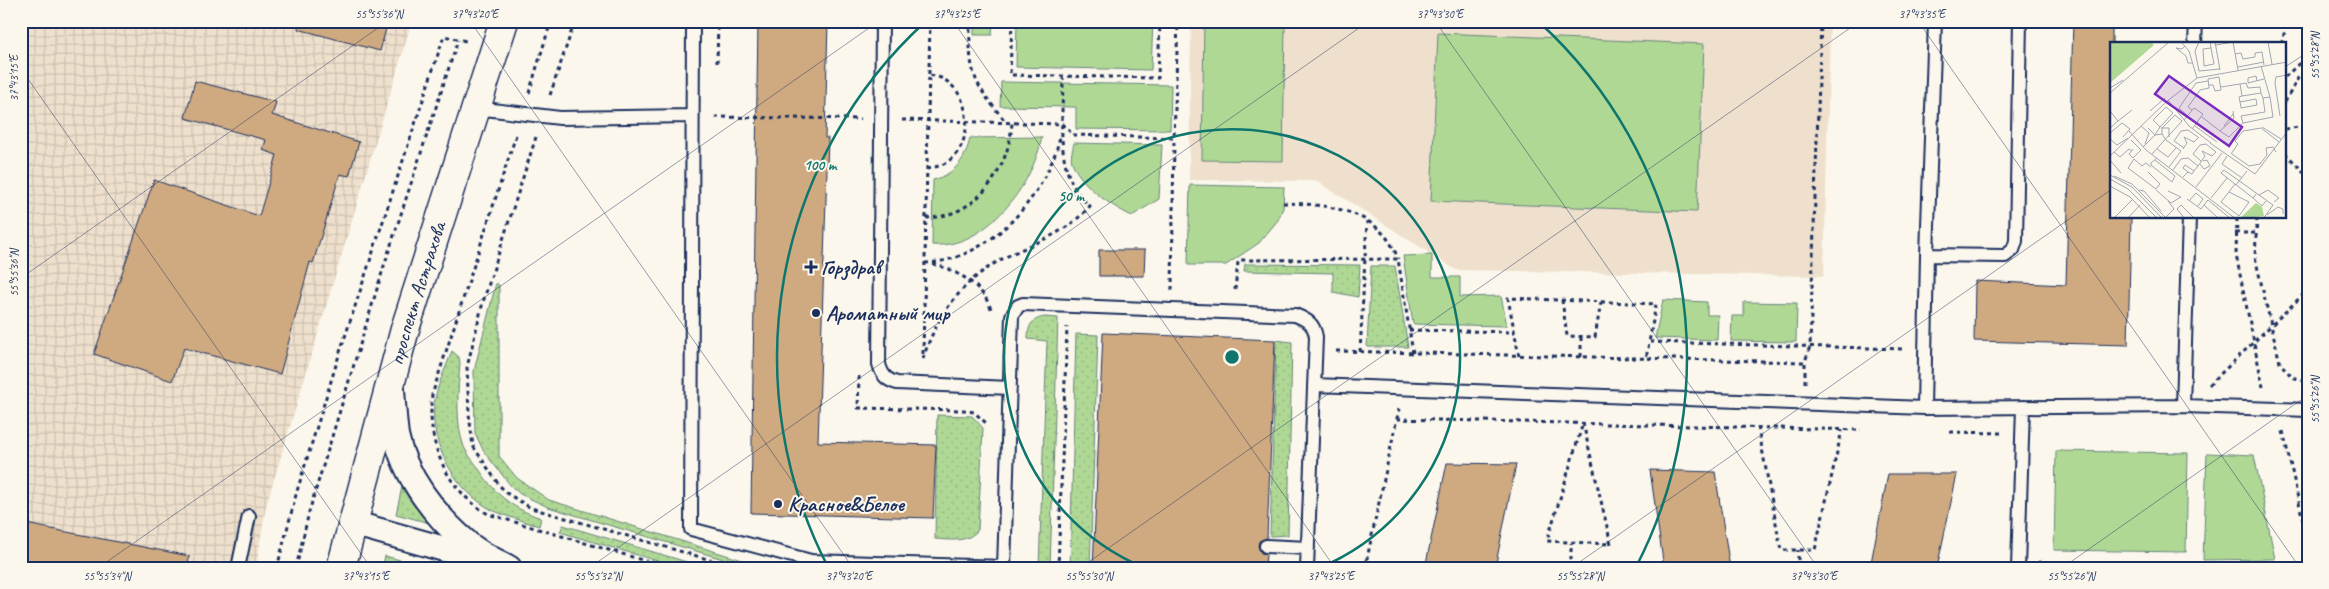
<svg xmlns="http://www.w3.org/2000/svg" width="2329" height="589" viewBox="0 0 2329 589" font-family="Caveat,sans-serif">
<defs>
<pattern id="industrial-grid" width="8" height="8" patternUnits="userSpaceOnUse" patternTransform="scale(1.25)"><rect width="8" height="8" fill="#eee0cc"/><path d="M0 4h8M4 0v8" fill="none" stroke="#ccc0b2"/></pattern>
<pattern id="grass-dots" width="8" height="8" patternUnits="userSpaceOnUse" patternTransform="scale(1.25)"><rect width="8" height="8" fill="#b0d895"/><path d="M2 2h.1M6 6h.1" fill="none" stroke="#97ba83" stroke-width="1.8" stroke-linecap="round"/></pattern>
</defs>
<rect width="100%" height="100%" fill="#fbf7ec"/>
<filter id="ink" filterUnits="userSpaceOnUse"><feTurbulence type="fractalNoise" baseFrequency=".02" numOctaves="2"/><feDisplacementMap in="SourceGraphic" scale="10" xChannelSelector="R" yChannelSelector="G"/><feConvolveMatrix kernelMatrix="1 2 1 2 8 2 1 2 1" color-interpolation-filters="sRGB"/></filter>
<g filter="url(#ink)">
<path fill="#eee0cc" d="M 1191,21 L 1830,21 L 1824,276 L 1456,270 L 1317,181 L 1189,180 Z"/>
<path fill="url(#industrial-grid)" d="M 21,21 L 412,21 L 266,506 L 256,568 L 21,568 Z"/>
<path fill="url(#grass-dots)" stroke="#66847a" d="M 1245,264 L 1360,265 L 1358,297 L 1333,292 L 1333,273 L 1244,271 Z
M 1371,266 L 1395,266 L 1408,347 L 1367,347 Z
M 496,283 L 499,285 L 499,456 L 517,478 L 549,500 L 768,568 L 753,568 L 548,507 L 520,494 L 511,486 L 484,452 L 475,433 L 474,371 Z
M 1045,317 L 1058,318 L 1050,568 L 1039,568 L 1047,341 L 1028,339 C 1028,326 1031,319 1045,317 Z
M 1076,334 L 1098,335 L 1090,568 L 1070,568 Z
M 1276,340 L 1292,342 L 1288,535 L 1270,536 Z
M 452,351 L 459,357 L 460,363 C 458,389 455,422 464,447 C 467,454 473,460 477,466 C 495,494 509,507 541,518 L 539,526 C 523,521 507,517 492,510 C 456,491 430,446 434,405 C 436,387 446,368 452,351 Z
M 937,415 L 972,416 L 983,428 L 978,530 C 967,543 951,540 935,539 Z
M 404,478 L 444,527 L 396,514 Z
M 563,525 L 707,568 L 681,568 L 560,532 Z
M 385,556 L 431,568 L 382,568 Z"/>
<path fill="#b0d895" stroke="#66847a" d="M 974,21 L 993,21 L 992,35 L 974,35 Z
M 1017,21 L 1153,21 L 1151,70 L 1016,67 Z
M 1204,21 L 1285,21 L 1283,161 L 1202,160 Z
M 1438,33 L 1704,44 L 1697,212 L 1431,201 Z
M 1001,82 L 1171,85 L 1170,130 L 1076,129 L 1076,107 L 1000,106 Z
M 1042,137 C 1033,185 986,249 932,245 L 933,180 C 955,174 966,159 970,138 Z
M 1074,143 L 1162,145 L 1159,199 L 1132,216 C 1111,206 1081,186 1072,162 C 1070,157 1073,148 1074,143 Z
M 1190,185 L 1284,187 L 1283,208 L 1278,220 L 1259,243 L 1226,265 L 1188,265 Z
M 1432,255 L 1432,277 L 1460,277 L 1460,297 L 1501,296 L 1507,326 L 1413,324 L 1403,256 Z
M 1663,300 L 1707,302 L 1707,315 L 1718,315 L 1717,340 L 1655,338 Z
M 1744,302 L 1797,303 L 1796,342 L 1731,341 L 1732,316 L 1744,316 Z
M 2056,451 L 2188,453 L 2186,552 L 2054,550 Z
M 2207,453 L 2254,455 L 2275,559 L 2203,560 Z"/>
<path fill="#cfaa81" stroke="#1b2f5e" d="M 299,21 L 388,21 L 380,51 L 298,29 Z
M 758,21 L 828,21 L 825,138 L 828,138 L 818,442 L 936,445 L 933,518 L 751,513 Z
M 2073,21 L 2112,21 L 2112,218 L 2131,218 L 2128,345 L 1974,341 L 1975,281 L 2066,285 Z
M 195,81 L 276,102 L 272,115 L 359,142 L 349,176 L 340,174 L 313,263 L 310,262 L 280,374 L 184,348 L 172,381 L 94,354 L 154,180 L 259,216 L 277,155 L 263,150 L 266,140 L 185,118 Z
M 1099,250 L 1145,250 L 1144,276 L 1099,276 Z
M 1103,333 L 1275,340 L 1267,538 L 1259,541 L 1258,546 L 1261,553 L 1266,554 L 1265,568 L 1093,568 Z
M 1447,463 L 1516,464 L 1495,568 L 1425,568 Z
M 1650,470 L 1715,472 L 1730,568 L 1664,568 Z
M 1888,474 L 1957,474 L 1937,568 L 1870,568 Z
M 21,523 L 189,556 L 188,568 L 21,568 Z"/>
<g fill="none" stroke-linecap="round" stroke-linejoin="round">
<g stroke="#1b2f5e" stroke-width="16">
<path id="service" d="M 693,21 L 691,529 L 811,561 L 1004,567
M 882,21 L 879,364 C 882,375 886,380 897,383 L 1010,388
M 2195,44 L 2196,21
M 476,108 L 560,118 L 691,116
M 1927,255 L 1935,21
M 1314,385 L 1924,408 L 1927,255 L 2005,256 L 2013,250 L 2016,241 L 2020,21
M 2183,406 L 2308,410
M 1924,408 L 2183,406 L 2189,218
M 1266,546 L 1308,548
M 238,568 L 249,516
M 1004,568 L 1012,316 L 1018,306 L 1023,304 L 1295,315 C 1308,320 1314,324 1316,337 L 1307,568
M 2018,568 L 2023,407"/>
</g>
<g stroke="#1b2f5e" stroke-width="28">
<path id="minor" d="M 392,389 C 393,404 394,420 396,435 C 404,475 435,516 466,542 C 478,553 494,560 509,568
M 352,523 L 483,560"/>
</g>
<g stroke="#1b2f5e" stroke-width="31">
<g id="tertiary">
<path id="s1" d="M 341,568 L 405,329 L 504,21"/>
</g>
</g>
<path stroke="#1b2f5e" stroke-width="3" stroke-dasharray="4 4" stroke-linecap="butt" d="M 970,21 C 969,75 972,81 1006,122
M 1012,21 L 1010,75 L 1158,78 L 1160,21
M 2281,44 L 2288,21
M 717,63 L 718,21
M 2285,77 L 2308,55
M 529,93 L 551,21
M 550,95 L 575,21
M 2285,102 L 2298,78 L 2308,68
M 715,117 L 861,119
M 902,120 L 1063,124 L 1073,135 L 1174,138 L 1178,21
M 2285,129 L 2299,127 L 2308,130
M 516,135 L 432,395 C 426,443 446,489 488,514 L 669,568
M 536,137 L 483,302 L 467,367 L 469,414 L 473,446 L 499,485 L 508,494 L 531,508 L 738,568
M 2285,153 L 2308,176
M 927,169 C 936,167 945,165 952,158 C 972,140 971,101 950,84 C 944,78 936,76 929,75
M 1283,203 C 1328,204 1381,210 1398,259
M 926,218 C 977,217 1009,170 1012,123
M 2237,218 L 2236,255 L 2263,387
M 2257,218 L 2255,257 L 2280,363 L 2292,377 L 2308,382
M 2235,233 L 2256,233
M 925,263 C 990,261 1049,194 1061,132
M 933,264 C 957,271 982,284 991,309
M 1172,290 L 1174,138
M 1235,290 L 1238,262 L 1241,260 L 1398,259 L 1413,353
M 1562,300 L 1567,336 L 1595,337 L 1601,302
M 1409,330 L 1515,332
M 1650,342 L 1904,349
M 1336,351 L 1805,362
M 1360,352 L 1367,221
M 923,354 L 930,21
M 1519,356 L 1508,298 L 1656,304 L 1646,359
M 1581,357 L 1581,336
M 923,359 C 938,310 969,273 1016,252 C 1046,238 1067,232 1090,206 C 1053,175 1063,121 1063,78
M 859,376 L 858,408 L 964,410 L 974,412 L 986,423
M 1805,383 L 1805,362 L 1810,346 L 1821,21
M 2209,385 L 2308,290
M 1397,419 L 1861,430
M 1583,423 L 1611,544 L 1547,541 Z
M 1758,427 L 1781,550 L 1815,550 L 1842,430
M 2283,431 L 2308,543
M 1950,432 L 2001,433
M 2038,562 L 2208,568
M 277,568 L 297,491 L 340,352 L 444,36 L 466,41
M 296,568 L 309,512 L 384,266 L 458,40
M 1058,568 L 1067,327
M 1365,568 L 1399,409
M 1571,568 L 1571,543
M 1798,568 L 1798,550"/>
<use href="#service" stroke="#fbf7ec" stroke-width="12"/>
<use href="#minor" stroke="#fbf7ec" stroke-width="24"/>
<use href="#tertiary" stroke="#fbf7ec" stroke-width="28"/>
</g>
</g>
<path fill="none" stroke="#1b2f5e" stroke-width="1" stroke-opacity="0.45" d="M 470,21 L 853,568M 953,21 L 1335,568M 1435,21 L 1818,568M 1918,21 L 2300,568M 2285,67 L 2308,52M 21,69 L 371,568M 21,278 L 388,21M 98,568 L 879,21M 589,568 L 1369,21M 1080,568 L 1860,21M 1571,568 L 2112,189M 2062,568 L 2308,395"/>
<g fill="none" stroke="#0f766e" stroke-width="2.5">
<path d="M1145 568A228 228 0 1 1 1319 568"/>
<path d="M828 567A455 455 0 0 1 925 22M1539 22A455 455 0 0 1 1636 567"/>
</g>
<g fill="#1b2f5e" stroke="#fbf7ec" stroke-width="2">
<path d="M808.5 259.5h5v5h5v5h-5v5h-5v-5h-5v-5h5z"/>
<circle cx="816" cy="313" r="5"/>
<circle cx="778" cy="504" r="5"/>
</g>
<g text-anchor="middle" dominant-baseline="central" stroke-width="4" stroke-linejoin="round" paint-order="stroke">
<g font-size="21" font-weight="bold" fill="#1b2f5e" stroke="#fbf7ec" text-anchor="start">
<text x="821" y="267">Горздрав</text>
<text x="826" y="313">Ароматный мир</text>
<text x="788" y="504">Красное&amp;Белое</text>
</g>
<g font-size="21" fill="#1b2f5e" stroke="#fbf7ec">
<text stroke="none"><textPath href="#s1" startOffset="285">проспект Астрахова</textPath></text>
</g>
</g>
<g transform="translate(2110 42)">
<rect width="176" height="176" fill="#fbf7ec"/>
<path d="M 0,0 L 41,0 L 44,3 L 0,41 Z" fill="#b0d895"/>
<path d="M 146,161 L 152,165 L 154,174 L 129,177 Z" fill="#b0d895"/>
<path fill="none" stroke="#a1a7b3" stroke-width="1" d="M 71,0 L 79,9 L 87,36M 89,0 L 85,9 L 89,29 L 110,27M 100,0 L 101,6 L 104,22 L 94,24 L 93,7 L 101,6M 105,0 L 110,28M 158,0 L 162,22M 106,3 L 123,0 L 128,28M 75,4 L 72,7 L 66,6 L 76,14 L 78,21 L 82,21M 125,12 L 131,11 L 133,17 L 145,15 L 145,11 L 152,10 L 154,23M 128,25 L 154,20M 138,41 L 138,36 L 146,34 L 147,39M 138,41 L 154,37M 111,45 L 136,41 L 138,46 L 150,45 L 151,51 L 132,54M 0,46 L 13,38M 0,51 L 59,0M 151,51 L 153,56 L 160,55 L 151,24M 153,56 L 155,70 L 131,74 L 133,81 L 163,75 L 160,55M 58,58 L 79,84 L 101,101M 130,60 L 146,57 L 147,63 L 131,66 L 131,65 L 129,55 L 132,54 L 130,42M 82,68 L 78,65 L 90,48 L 99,46 L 98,37 L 109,35 L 111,48 L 105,49 L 103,43 L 99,43M 0,69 L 8,79 L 0,86M 40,69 L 55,56M 78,74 L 69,66 L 86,41 L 98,39M 170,74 L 165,41 L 166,35 L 177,33M 92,75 L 110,89 L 124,76 L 123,69M 74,78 L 84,66 L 93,72 L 82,87M 8,79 L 22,68M 31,84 L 39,91 L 35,102M 85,84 L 107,100M 114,84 L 123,72M 50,85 L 63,71M 152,85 L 171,97M 38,86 L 45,93 L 50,85 L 43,78 L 56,65 L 63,71M 51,86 L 59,86 L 59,95M 19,89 L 36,108 L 126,177M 110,89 L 119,95 L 133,81M 0,91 L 12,81 L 20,87 L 13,95M 0,97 L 7,103 L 18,96M 21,98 L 31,108 L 23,116 L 19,112 L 23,107M 56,98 L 71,109 L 59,125M 100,101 L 145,132 L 177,90M 33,105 L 45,93 L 52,92 L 56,98M 74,106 L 64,99 L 71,89 L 78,88 L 88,95M 47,107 L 58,115 L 66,106M 73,107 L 77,101 L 74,95 L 84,100 L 89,95M 4,110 L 10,115 L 19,107 L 22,109M 42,112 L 72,79 L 65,73 L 52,86 L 52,92M 121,112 L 128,102 L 125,99 L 133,89 L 151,86 L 169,100M 122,112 L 139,124 L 150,122 L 157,113 L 156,106 L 163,105 L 166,110M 0,114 L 56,60 L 87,36 L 177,20M 117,114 L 112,122 L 132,136M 0,118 L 11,131M 45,118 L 65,134 L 62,140 L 41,123 L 41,121 L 47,116M 90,122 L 94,127 L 100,124 L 97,118 L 93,119M 63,128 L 71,117 L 78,116 L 88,124M 84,129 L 88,124 L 95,114 L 92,109 L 102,114 L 106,110 L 96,102 L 90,103 L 83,112 L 91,119M 38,130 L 50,142 L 46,147 L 18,126 L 24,117 L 32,124 L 36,121 L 41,125M 0,133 L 22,145 L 53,177M 4,134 L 22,142 L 57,177M 73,135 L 78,130 L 82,132 L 84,129 L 75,123 L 73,126 L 78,130M 0,137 L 18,147 L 48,177M 126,143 L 137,129M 0,144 L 20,155 L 41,177M 86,145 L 112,111M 29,148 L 34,149 L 51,169M 46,148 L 61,161 L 71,155 L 58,149M 119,150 L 139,160 L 129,174 L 111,160 L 125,142M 146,152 L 143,156 L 111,131 L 114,128 L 163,163 L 153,177M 149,153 L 158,148 L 169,156 L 164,160M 101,156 L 117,136M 143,156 L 152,164 L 156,159M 77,157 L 91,167 L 94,163 L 109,177M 79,159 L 86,151 L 93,157 L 88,164M 94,163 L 98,158 L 121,177M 157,173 L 168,165 L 173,167 L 173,172M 5,175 L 23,157M 56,175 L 64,167 L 58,159M 17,177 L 30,163M 75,177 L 67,167 L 71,163 L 85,177"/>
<path fill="#7b2cbf" fill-opacity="0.15" stroke="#7b2cbf" stroke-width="2.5" d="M 59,34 L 132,85 L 119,104 L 45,52 Z"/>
<rect width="176" height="176" fill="none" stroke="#1b2f5e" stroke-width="2.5"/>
</g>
<circle cx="1232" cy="357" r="8" fill="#0f766e" stroke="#fbf7ec" stroke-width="2.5"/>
<g font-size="15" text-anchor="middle" font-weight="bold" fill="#0f766e" stroke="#fbf7ec" stroke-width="4" stroke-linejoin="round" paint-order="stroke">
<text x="820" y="170">100 m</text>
<text x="1071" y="201">50 m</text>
</g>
<rect width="2329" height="589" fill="none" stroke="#fbf7ec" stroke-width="55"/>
<rect x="28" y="28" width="2274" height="534" fill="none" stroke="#1b2f5e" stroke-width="2"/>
<g font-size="12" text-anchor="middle" fill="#1b2f5e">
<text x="379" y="18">55°55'36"N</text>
<text x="475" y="18">37°43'20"E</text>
<text x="957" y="18">37°43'25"E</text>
<text x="1440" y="18">37°43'30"E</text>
<text x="1922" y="18">37°43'35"E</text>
<text transform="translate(2315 56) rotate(-90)" y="4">55°55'28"N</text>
<text transform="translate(14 78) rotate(-90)" y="4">37°43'15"E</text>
<text transform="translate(14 273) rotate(-90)" y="4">55°55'36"N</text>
<text transform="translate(2315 400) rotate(-90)" y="4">55°55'26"N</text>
<text x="107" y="580">55°55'34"N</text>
<text x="366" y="580">37°43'15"E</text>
<text x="598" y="580">55°55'32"N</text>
<text x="849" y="580">37°43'20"E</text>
<text x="1089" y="580">55°55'30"N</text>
<text x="1331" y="580">37°43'25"E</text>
<text x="1580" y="580">55°55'28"N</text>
<text x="1814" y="580">37°43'30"E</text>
<text x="2071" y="580">55°55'26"N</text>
</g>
</svg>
